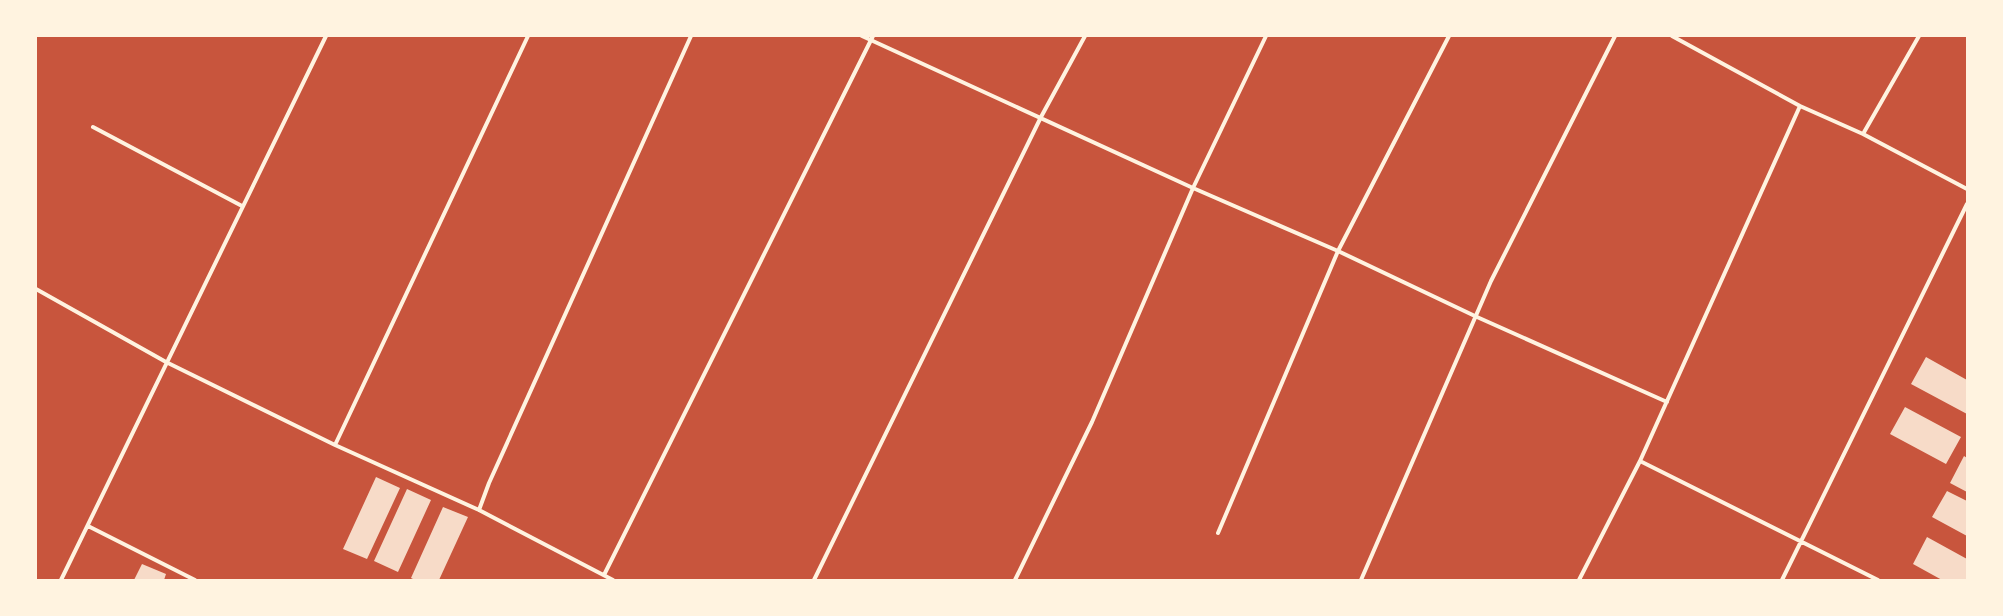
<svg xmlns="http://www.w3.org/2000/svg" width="2003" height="616" viewBox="0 0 2003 616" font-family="Lora,serif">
<rect width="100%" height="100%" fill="#c8553d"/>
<path fill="#f7dbc8" d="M 1926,357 L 1967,380 L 1967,414 L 1911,384 Z
M 1905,407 L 1961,437 L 1946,464 L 1890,434 Z
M 1964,456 L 1967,458 L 1967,492 L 1950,483 Z
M 376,477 L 400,488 L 367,559 L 343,549 Z
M 407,489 L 431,500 L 398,572 L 374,561 Z
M 1947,491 L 1967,501 L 1967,536 L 1932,517 Z
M 443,507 L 468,517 L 439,580 L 415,580 L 411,578 Z
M 1927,537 L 1967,559 L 1967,580 L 1942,580 L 1913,564 Z
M 142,564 L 166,574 L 164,580 L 134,580 Z"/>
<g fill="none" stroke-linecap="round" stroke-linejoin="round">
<path stroke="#fff3e0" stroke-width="4" d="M 862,36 L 1193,188 L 1338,251 L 1477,317 L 1667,402
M 1672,36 L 1800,106 L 1863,134 L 1967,189
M 93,127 L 242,206
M 1863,134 L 1919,36
M 36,289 L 166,362 L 335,445 L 479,510 L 613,580
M 335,445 L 528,36
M 1640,461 L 1878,580
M 479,510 L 489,483 L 691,36
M 88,526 L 195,580
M 1218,533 L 1338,251 L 1449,36
M 604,575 L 873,36
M 61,580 L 326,36
M 814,580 L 1041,117 L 1085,36
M 1015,580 L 1092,422 L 1193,188 L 1266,36
M 1361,580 L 1491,281 L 1615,36
M 1579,580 L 1640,461 L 1800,106
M 1782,580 L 1967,204"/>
</g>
<rect width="2003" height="616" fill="none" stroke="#fff3e0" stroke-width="74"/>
</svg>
